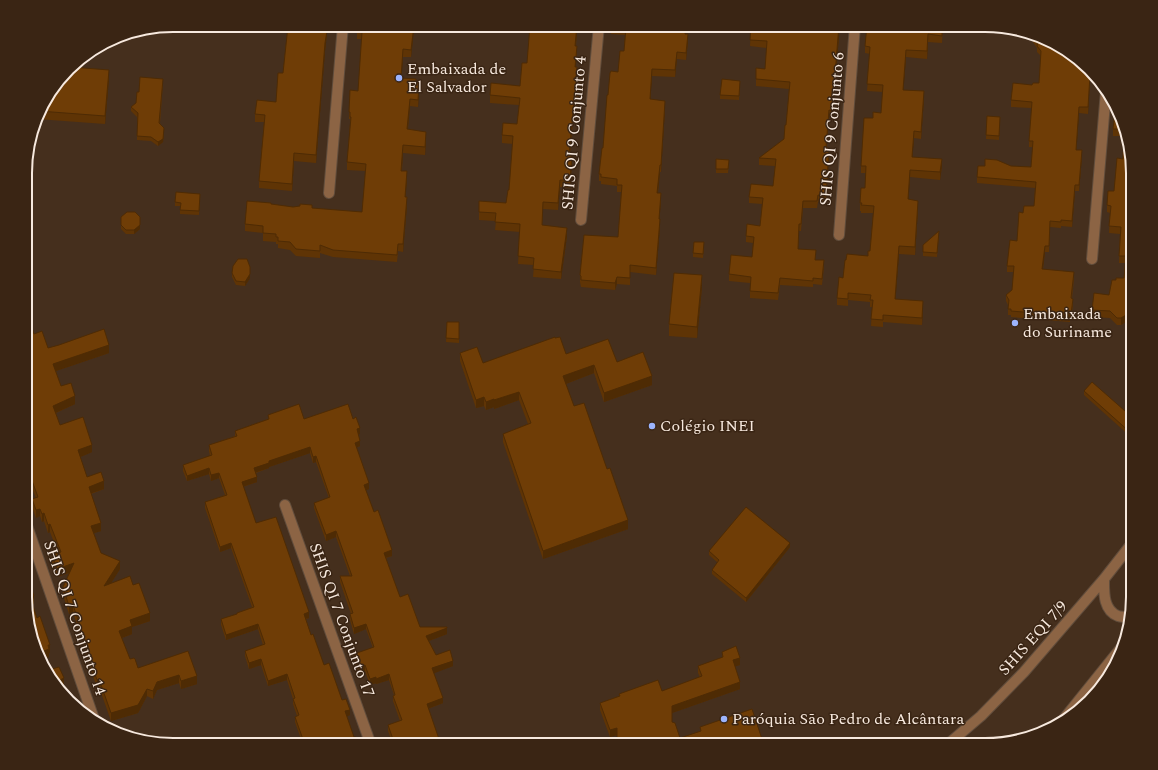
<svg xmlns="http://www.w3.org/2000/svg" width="1158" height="770" viewBox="0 0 1158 770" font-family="Spectral,serif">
<rect width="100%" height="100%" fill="#452f1d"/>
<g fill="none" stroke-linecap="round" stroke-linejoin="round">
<g stroke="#614d3c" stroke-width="12">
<path id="minor" d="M 329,193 L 343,25
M 581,220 L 599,25
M 839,235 L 855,25
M 1092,259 L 1106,91
M 285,505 L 371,745
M 26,523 L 95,722
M 1104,579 C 1104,592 1103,610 1118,616 C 1121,617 1127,617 1130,618
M 1059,725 L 1125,643
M 947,745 L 981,716 L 1024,672 L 1104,579 L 1133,542"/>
</g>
<use href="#minor" stroke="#8c6444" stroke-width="10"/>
</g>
<path fill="#5f3405" d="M 280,25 L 328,25 L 325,51 L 316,163 L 294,161 L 292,191 L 259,188 L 259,181 L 264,122 L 255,122 L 255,114 L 276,102 L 283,73 L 287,33 L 280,33 Z
M 357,25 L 431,25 L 430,32 L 414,30 L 411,57 L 403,57 L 401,78 L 416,83 L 419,91 L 418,107 L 410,106 L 408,129 L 426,139 L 425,155 L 403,153 L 402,171 L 407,179 L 405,197 L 407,205 L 403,252 L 398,251 L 397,262 L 333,257 L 320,253 L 320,258 L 296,256 L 290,250 L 278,248 L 278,244 L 276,244 L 276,242 L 263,241 L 263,233 L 245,231 L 245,224 L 271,204 L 293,207 L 362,212 L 366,171 L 347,170 L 347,162 L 350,124 L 350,119 L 349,119 L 349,112 L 358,91 L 362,39 L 357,39 Z
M 529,25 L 583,25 L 582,32 L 577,31 L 576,46 L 577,54 L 575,67 L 577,78 L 580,85 L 578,109 L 574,108 L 570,154 L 572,162 L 570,188 L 560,187 L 558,210 L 543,209 L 542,225 L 567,236 L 561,279 L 533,277 L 534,265 L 518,264 L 520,232 L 495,230 L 496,221 L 479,220 L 479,212 L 506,203 L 509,190 L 513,144 L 502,143 L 502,135 L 517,124 L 519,105 L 490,103 L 490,95 L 520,86 L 527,63 L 530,28 Z
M 612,25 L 686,34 L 688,41 L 686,60 L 677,59 L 675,77 L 652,76 L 650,99 L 665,108 L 661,172 L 660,172 L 658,193 L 661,200 L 659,219 L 660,226 L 656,275 L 630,272 L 630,285 L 617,284 L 615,290 L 581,287 L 580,282 L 580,275 L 618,237 L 621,192 L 617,192 L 617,186 L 601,184 L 601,181 L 599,181 L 599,174 L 603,148 L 608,95 L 618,72 L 624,51 L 625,35 L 611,34 Z
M 751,25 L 840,25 L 832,117 L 829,117 L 827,147 L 829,154 L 826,203 L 818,202 L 817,208 L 803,208 L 801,231 L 799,231 L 798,249 L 816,260 L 824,267 L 822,285 L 813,284 L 813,287 L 780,285 L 778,300 L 750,298 L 750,283 L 729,281 L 729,274 L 752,257 L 753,243 L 746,242 L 746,236 L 760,226 L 762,204 L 749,203 L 749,197 L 773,186 L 775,166 L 759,165 L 759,158 L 784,139 L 786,125 L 789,89 L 756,86 L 756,79 L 765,69 L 767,48 L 750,46 Z
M 943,25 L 942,43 L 928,42 L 927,59 L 906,57 L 903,90 L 924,99 L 921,139 L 914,138 L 912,157 L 942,166 L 940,180 L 910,177 L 908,200 L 918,208 L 915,255 L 899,254 L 895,299 L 923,308 L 922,325 L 883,322 L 883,327 L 871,326 L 872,307 L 870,307 L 870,302 L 848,300 L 848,306 L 837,305 L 837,298 L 843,278 L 868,256 L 870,251 L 873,213 L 861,213 L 861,211 L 860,211 L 860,203 L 865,188 L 866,173 L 861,173 L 861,166 L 873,118 L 881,113 L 883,92 L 867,91 L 870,54 L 865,53 L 865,46 Z
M 1029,32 L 1032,33 L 1090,78 L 1088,114 L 1079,113 L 1076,150 L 1082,156 L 1079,191 L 1075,191 L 1072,227 L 1061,226 L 1061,228 L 1050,227 L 1049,252 L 1045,252 L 1043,269 L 1074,278 L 1072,299 L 1073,305 L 1071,320 L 1070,320 L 1070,322 L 1011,317 L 1011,315 L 1008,315 L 1008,305 L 1006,301 L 1006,295 L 1012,290 L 1014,272 L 1007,272 L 1007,266 L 1017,241 L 1023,213 L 1034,206 L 1035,188 L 977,183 L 977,177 L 985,166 L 1011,166 L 1031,167 L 1033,147 L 1029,147 L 1029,141 L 1032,108 L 1011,107 L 1011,100 L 1032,85 L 1039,83 L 1041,56 L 1037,52 L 1037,48 L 1029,36 Z
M 109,78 L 105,124 L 37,119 L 40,107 Z
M 163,83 L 160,123 L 164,132 L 163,142 L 158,146 L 151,141 L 137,140 L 137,117 L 131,111 L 131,107 L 136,103 L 139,92 Z
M 740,85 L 739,100 L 720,99 L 720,95 Z
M 1117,110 L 1124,136 L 1113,136 L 1113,129 Z
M 987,116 L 1000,117 L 999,140 L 986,139 Z
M 1124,152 L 1133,164 L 1133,323 L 1126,322 L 1121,325 L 1117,325 L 1110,318 L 1092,317 L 1092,310 L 1109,295 L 1116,280 L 1124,278 L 1125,263 L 1119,263 L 1120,234 L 1109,233 L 1110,213 L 1107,212 L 1107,205 L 1114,191 Z
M 716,159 L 729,160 L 728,173 L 716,173 Z
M 200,194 L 199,215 L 180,214 L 180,206 L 175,206 L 175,202 Z
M 121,217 L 140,229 L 134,234 L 126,234 L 121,229 Z
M 939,235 L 937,257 L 923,256 L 923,252 Z
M 704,246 L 703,258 L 693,257 L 693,253 Z
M 232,273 L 250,278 L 245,286 L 236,285 L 232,277 Z
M 702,287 L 697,338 L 669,336 L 669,324 Z
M 447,322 L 459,322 L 459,343 L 446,342 Z
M 26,330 L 34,334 L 48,348 L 109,353 L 56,371 L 61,386 L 75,404 L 56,413 L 60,425 L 92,452 L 80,457 L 87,477 L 104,489 L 91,494 L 101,531 L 94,533 L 101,553 L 120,569 L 111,583 L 133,585 L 150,621 L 132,627 L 132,634 L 122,638 L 130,659 L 138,668 L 188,651 L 197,684 L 181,689 L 179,683 L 157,690 L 153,699 L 147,696 L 138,713 L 111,721 L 99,687 L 97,688 L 86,655 L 86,649 L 73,613 L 69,614 L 63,595 L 63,587 L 69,573 L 57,577 L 52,563 L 52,555 L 58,553 L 50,532 L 48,533 L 44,521 L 42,522 L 40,516 L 36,518 L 32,507 L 32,499 L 36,498 L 31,486 L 26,483 Z
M 555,338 L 566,354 L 617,362 L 652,385 L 604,402 L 594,373 L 566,384 L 574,406 L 628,529 L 543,559 L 503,442 L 503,434 L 528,424 L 519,400 L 494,409 L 494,407 L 486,410 L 484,406 L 476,408 L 460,361 L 460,353 L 483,363 Z
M 1084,391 L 1133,418 L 1132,438 L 1084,395 Z
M 268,415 L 304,419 L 353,419 L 360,434 L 358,434 L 360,446 L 356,448 L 369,489 L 365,490 L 392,556 L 386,558 L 400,597 L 420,627 L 447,634 L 429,641 L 436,655 L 453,666 L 434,673 L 443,703 L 428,709 L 441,745 L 393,745 L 388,731 L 388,725 L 400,721 L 393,701 L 393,696 L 394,695 L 389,680 L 376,684 L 376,683 L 370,685 L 365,671 L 359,673 L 354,660 L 354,654 L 373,648 L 366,629 L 354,634 L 350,620 L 350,614 L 351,614 L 340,582 L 340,576 L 350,576 L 336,537 L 326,541 L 314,508 L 314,503 L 329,498 L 316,462 L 313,463 L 310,453 L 269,467 L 269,468 L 256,473 L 257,482 L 243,487 L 256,523 L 309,618 L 306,619 L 311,635 L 324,665 L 342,700 L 350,715 L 347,716 L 354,737 L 359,745 L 303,745 L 295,722 L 295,717 L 297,716 L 293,704 L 293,699 L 287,680 L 268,686 L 261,665 L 249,669 L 245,656 L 245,651 L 263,645 L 258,629 L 226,640 L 221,625 L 221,619 L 237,614 L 237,613 L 252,607 L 231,548 L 220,552 L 205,508 L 205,502 L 225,495 L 219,478 L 211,481 L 209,474 L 187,481 L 183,471 L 183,465 L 210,456 L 209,451 L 209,445 L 235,436 L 235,431 L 268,419 Z
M 790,547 L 746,602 L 712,574 L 712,570 L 718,563 L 709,555 L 709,551 Z
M 722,652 L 740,665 L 735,666 L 740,689 L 672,713 L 672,722 L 680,738 L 700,731 L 700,727 L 764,745 L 617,745 L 617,735 L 610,737 L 600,710 L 600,703 L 619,696 L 619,694 L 662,691 L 700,677 L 698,673 L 698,666 L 722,658 Z"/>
<path fill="#4e2b04" d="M 328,25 L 325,51 L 316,163 L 316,155 L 325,43 Z
M 414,25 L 414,30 L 411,57 L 411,50 Z
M 577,25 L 577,31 L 575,54 L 575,46 Z
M 839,25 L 840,25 L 832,117 L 832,111 Z
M 688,34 L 688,41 L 686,60 L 686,53 Z
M 928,34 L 928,42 L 927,59 L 927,51 Z
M 577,46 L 577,54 L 575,75 L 575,67 Z
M 403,49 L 403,57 L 401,86 L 401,78 Z
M 906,50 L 906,57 L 903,97 L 903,90 Z
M 677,52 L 677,59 L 675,77 L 675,70 Z
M 652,69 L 652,76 L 650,106 L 650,99 Z
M 109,70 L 109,78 L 105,124 L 105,116 Z
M 1090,75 L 1090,78 L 1088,114 L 1088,107 Z
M 580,78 L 580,85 L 578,109 L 578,101 Z
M 419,83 L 419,91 L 418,107 L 418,100 Z
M 924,91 L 924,99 L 921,139 L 921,132 Z
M 410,99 L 410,106 L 407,136 L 407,129 Z
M 574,101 L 574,108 L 569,161 L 569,154 Z
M 665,101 L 665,108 L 661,172 L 661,165 Z
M 1079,107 L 1079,113 L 1076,156 L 1076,150 Z
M 829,110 L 829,117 L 826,154 L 826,147 Z
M 164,128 L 163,142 L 158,146 L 158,142 Z
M 914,131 L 914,138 L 912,164 L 912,157 Z
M 426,132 L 426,139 L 425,155 L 425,147 Z
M 403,145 L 403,153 L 401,178 L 401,171 Z
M 829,148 L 829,154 L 826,203 L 826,196 Z
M 1082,150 L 1082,156 L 1079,191 L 1079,185 Z
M 294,153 L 294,161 L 292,191 L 292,184 Z
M 572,154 L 572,162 L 570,188 L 570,180 Z
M 942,159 L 942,166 L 940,180 L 940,172 Z
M 660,165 L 660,172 L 657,200 L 657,193 Z
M 910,170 L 910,177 L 908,207 L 908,199 Z
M 407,171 L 407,179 L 405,204 L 405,197 Z
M 560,180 L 560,187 L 558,210 L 558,203 Z
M 1075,185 L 1075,191 L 1072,227 L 1072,221 Z
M 661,193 L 661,200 L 659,226 L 659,219 Z
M 407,197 L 407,205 L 403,252 L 403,244 Z
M 918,201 L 918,208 L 915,255 L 915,247 Z
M 660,219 L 660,226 L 656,275 L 656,268 Z
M 140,225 L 140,229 L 134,234 L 134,230 Z
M 567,228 L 567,236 L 561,279 L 561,272 Z
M 899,246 L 899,254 L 895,306 L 895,299 Z
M 1045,246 L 1045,252 L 1042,275 L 1042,269 Z
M 250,267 L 250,278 L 245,286 L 245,282 Z
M 702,275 L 702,287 L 697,338 L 697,327 Z
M 617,277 L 617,284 L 615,290 L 615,283 Z
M 923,301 L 923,308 L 922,325 L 922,318 Z
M 1126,315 L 1126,322 L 1121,325 L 1121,318 Z
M 109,345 L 109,353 L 53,372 L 53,364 Z
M 594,365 L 594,373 L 563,385 L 563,376 Z
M 652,376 L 652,385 L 604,402 L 604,393 Z
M 519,392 L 519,400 L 494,409 L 494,400 Z
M 75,396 L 75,404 L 53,414 L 53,406 Z
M 484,397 L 484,406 L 476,408 L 476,400 Z
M 494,399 L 494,407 L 486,410 L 486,402 Z
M 360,428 L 360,434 L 357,435 L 357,429 Z
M 360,441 L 360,446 L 355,448 L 355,443 Z
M 92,445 L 92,452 L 78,458 L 78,450 Z
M 310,447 L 310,453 L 269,467 L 269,468 L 254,473 L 254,468 L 269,461 Z
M 316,456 L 316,462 L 313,463 L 313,457 Z
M 209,468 L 209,474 L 187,481 L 187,476 Z
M 219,473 L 219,478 L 211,481 L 211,475 Z
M 257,477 L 257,482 L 242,487 L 242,482 Z
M 104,481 L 104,489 L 89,494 L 89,487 Z
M 369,483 L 369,489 L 364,491 L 364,485 Z
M 40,509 L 40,516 L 36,518 L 36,510 Z
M 44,513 L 44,521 L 42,522 L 42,514 Z
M 628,520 L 628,529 L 543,559 L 543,551 Z
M 101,523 L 101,531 L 91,534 L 91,526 Z
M 50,524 L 50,532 L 48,533 L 48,525 Z
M 336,531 L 336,537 L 326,541 L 326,535 Z
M 231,543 L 231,548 L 220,552 L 220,547 Z
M 790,543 L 790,547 L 746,602 L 746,598 Z
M 392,550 L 392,556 L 384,558 L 384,553 Z
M 120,561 L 120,569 L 104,594 L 104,586 Z
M 74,563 L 74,571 L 57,577 L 57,569 Z
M 34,596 L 34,604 L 30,605 L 30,597 Z
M 73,605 L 73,613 L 69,614 L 69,606 Z
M 309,612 L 309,618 L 304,619 L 304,614 Z
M 150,613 L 150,621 L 132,627 L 132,634 L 119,639 L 119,631 L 130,620 Z
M 258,624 L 258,629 L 226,640 L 226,635 Z
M 366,624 L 366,629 L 354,634 L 354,628 Z
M 447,628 L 447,634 L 426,642 L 426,636 Z
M 48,645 L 50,645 L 50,653 L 49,653 L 49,657 L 41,660 L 39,653 Z
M 740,658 L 740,665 L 733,667 L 733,660 Z
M 261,659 L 261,665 L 249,669 L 249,663 Z
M 453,661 L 453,666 L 432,674 L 432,668 Z
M 365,665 L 365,671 L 359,673 L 359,668 Z
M 287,674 L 287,680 L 268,686 L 268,681 Z
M 389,674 L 389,680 L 376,684 L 376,679 Z
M 179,675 L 179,683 L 157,690 L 153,699 L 153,691 L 157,682 Z
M 197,676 L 197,684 L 181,689 L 181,681 Z
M 376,677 L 376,683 L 370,685 L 370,679 Z
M 64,678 L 64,686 L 60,687 L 60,680 Z
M 99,679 L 99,687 L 97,688 L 97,680 Z
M 740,682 L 740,689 L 672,713 L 672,706 Z
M 147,689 L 147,696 L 138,713 L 111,721 L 111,713 Z
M 443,698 L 443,703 L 427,709 L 427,704 Z
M 350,710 L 350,715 L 345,717 L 345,711 Z
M 617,728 L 617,735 L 610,737 L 610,730 Z"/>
<path fill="#6f3d06" stroke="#4e2b04" d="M 280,25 L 328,25 L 325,43 L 316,155 L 294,153 L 292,184 L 259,181 L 265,115 L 255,114 L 257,100 L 276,102 L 278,73 L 283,73 L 288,26 Z
M 357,25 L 414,25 L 411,50 L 403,49 L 401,78 L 416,79 L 416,83 L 419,83 L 418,100 L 410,99 L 407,129 L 426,132 L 425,147 L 403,145 L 401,171 L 407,171 L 405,197 L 407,197 L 403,244 L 398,244 L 397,255 L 333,250 L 320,245 L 320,251 L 296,249 L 290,242 L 278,241 L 278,237 L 276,237 L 276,234 L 263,233 L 263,226 L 245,224 L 247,201 L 271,203 L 271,204 L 293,207 L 300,206 L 300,204 L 312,205 L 312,208 L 362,212 L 366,164 L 347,162 L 351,117 L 350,117 L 350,112 L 349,112 L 350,90 L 358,91 L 362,32 L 357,31 Z
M 530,25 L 577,25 L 575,46 L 577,46 L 575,67 L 577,67 L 576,77 L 580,78 L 578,101 L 574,101 L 569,154 L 572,154 L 570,180 L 560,180 L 558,203 L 543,202 L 542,225 L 567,228 L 561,272 L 533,269 L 534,258 L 518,256 L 520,224 L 495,222 L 496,213 L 479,212 L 479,201 L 506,203 L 508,190 L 509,190 L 513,136 L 502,135 L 503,123 L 517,124 L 520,98 L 490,95 L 491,83 L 520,86 L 522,63 L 527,63 Z
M 612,25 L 686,25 L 685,34 L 688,34 L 686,53 L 677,52 L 675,70 L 652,69 L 650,99 L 665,101 L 661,165 L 660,165 L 657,193 L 661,193 L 659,219 L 660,219 L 656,268 L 630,265 L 630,278 L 617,277 L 615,283 L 581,280 L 581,276 L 580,275 L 584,235 L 618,237 L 622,185 L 617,185 L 617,179 L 601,177 L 601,174 L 599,174 L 602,148 L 603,148 L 607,95 L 608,95 L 610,73 L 611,71 L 618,72 L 620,51 L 624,51 L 626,28 L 611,27 Z
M 751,25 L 839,25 L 832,111 L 829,110 L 826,147 L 829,148 L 826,196 L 818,195 L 817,201 L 803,201 L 801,224 L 799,224 L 798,249 L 816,250 L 815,260 L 824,260 L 822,279 L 813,278 L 813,281 L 780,278 L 778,293 L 750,291 L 751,277 L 729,274 L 731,255 L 752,257 L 754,237 L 746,236 L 747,224 L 760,226 L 763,198 L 749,197 L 751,184 L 773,186 L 776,159 L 759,158 L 784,139 L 785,125 L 786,125 L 790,82 L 756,79 L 756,68 L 765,69 L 767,41 L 750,40 Z
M 867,25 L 942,25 L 942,36 L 928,34 L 927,51 L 906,50 L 903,90 L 924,91 L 921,132 L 914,131 L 912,157 L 942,159 L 940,172 L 910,170 L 908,199 L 918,201 L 915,247 L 899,246 L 895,299 L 923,301 L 922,318 L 883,315 L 883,320 L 871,319 L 873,300 L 870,300 L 871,295 L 848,293 L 848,299 L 837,298 L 839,277 L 843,278 L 845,260 L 846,260 L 847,254 L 868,256 L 868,251 L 870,251 L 874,206 L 861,205 L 862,203 L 860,203 L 861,188 L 865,188 L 866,166 L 861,166 L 864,118 L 873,118 L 873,112 L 881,113 L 883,85 L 867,84 L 870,47 L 865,46 Z
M 1031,33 L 1067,50 L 1090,75 L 1088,107 L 1079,107 L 1076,150 L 1082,150 L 1079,185 L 1075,185 L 1072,221 L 1061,220 L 1061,222 L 1050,221 L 1049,246 L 1045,246 L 1042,269 L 1074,272 L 1071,298 L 1073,299 L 1071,314 L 1070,314 L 1070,316 L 1011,311 L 1011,309 L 1008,309 L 1009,300 L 1006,295 L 1012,290 L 1014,266 L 1007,266 L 1010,240 L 1017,241 L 1019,212 L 1023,213 L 1024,206 L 1034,206 L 1036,182 L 977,177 L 978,166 L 985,166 L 985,159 L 997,160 L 1011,166 L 1031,167 L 1033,141 L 1029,141 L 1032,102 L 1011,100 L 1013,83 L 1032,85 L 1033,83 L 1039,83 L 1041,51 L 1037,46 L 1038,42 Z
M 71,67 L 109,70 L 105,116 L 39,111 L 40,107 Z
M 140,77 L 163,79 L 159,123 L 164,128 L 163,139 L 158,142 L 151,137 L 137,136 L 138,113 L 131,107 L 136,103 L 137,92 L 139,92 Z
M 722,79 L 740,81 L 739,96 L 720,95 Z
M 1117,110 L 1122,129 L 1113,129 L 1115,113 L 1116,113 Z
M 987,116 L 1000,117 L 999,136 L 986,135 Z
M 1125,139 L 1133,164 L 1133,316 L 1126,315 L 1121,318 L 1117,318 L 1110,311 L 1092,310 L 1094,293 L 1109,295 L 1112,280 L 1116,280 L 1116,278 L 1124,278 L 1126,256 L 1119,256 L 1121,227 L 1109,226 L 1111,206 L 1107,205 L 1108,191 L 1114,191 L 1117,158 L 1123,159 L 1123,152 L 1124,152 Z
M 716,159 L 729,160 L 728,169 L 716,169 Z
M 176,192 L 200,194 L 199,211 L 180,210 L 181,203 L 175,202 Z
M 127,212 L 135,212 L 140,217 L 140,225 L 134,230 L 126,230 L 121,225 L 121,217 Z
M 939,231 L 937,253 L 923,252 L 923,245 Z
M 694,242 L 704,242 L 703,254 L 693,253 Z
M 238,259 L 247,259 L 250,267 L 250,274 L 245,282 L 236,281 L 232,273 L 233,266 Z
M 674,273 L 702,275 L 697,327 L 669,324 Z
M 447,322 L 459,322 L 459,339 L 446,338 Z
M 32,328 L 34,334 L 42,331 L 48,348 L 59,345 L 104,329 L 109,345 L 53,364 L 61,386 L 71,383 L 75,396 L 53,406 L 60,425 L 83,417 L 92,445 L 78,450 L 87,477 L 101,472 L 104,481 L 89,487 L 101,523 L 91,526 L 101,553 L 120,561 L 104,586 L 130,576 L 133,585 L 139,583 L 150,613 L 130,620 L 132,626 L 119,631 L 130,659 L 134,658 L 135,659 L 138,668 L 188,651 L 197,676 L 181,681 L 179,675 L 157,682 L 153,691 L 147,689 L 138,705 L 111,713 L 99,679 L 97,680 L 86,647 L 87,646 L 73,605 L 69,606 L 63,587 L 74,563 L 57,569 L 52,555 L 61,552 L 50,524 L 48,525 L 44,513 L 42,514 L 40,509 L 36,510 L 32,499 L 38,497 L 31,478 L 26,475 L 26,420 L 27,419 L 26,417 L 26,396 L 27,396 L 26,392 L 26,330 Z
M 555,337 L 555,338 L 560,337 L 566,354 L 608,339 L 617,362 L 643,352 L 652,376 L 604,393 L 594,365 L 563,376 L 574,406 L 584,403 L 607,469 L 610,468 L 628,520 L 543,551 L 503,434 L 531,423 L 519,392 L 494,400 L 494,399 L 486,402 L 484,397 L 476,400 L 460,353 L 477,347 L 483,363 Z
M 1092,382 L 1133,418 L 1132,434 L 1084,391 Z
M 299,404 L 304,419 L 348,404 L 353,419 L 356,417 L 360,428 L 357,429 L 360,441 L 355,443 L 369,483 L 364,485 L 374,512 L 378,510 L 392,550 L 384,553 L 400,597 L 408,594 L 420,627 L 447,627 L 447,628 L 426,636 L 436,655 L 450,650 L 453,661 L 432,668 L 443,698 L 427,704 L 441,745 L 395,745 L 388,725 L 402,720 L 393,696 L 395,695 L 389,674 L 376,679 L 376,677 L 370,679 L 365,665 L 359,668 L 354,654 L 374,647 L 366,624 L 354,628 L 350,614 L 353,613 L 340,576 L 352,576 L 336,531 L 326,535 L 314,503 L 330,497 L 316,456 L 313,457 L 310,447 L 269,461 L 269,463 L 254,468 L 257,477 L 242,482 L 256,523 L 276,517 L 309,612 L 304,614 L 311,635 L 313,634 L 324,665 L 329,663 L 342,700 L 346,699 L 350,710 L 345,711 L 354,737 L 356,737 L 359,745 L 305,745 L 295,717 L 299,715 L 293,699 L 295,698 L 287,674 L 268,681 L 261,659 L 249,663 L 245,651 L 265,644 L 258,624 L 226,635 L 221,619 L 237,614 L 237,613 L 254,607 L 231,543 L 220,547 L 205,502 L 227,495 L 219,473 L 211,475 L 209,468 L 187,476 L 183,465 L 212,455 L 209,445 L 237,436 L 235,431 L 269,419 L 268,415 Z
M 746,507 L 790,543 L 746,598 L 712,570 L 719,560 L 709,551 Z
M 28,580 L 34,596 L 30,597 L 37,618 L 40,616 L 50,645 L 48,645 L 49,649 L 39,653 L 26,616 L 26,581 Z
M 736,646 L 740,658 L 733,660 L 740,682 L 672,706 L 672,722 L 675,723 L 680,738 L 701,731 L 700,727 L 752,709 L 764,745 L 618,745 L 617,743 L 617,728 L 610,730 L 600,703 L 620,696 L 619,694 L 658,680 L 662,691 L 702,676 L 698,666 L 723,657 L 722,652 Z
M 59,667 L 64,678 L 60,680 L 64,692 L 45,671 Z
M 157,738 L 158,743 L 149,741 Z"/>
<g fill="#9cb4fd" stroke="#3a2514" stroke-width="1.5">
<circle cx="399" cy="78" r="4"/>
<circle cx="1015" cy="323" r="4"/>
<circle cx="652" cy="426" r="4"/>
<circle cx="724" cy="719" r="4"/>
</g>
<g text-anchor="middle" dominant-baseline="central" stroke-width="3" stroke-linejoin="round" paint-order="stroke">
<g font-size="16" fill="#f7e9de" stroke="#3a2514" text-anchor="start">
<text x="407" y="69">Embaixada de<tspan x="407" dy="18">El Salvador</tspan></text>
<text x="1023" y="314">Embaixada<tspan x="1023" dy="18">do Suriname</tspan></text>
<text x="660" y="426">Colégio INEI</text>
<text x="732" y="719">Paróquia São Pedro de Alcântara</text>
</g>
<g font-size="16" fill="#f7e9de" stroke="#3a2514">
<text transform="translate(832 129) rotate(-85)">SHIS QI 9 Conjunto 6</text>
<text transform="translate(574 133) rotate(-85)">SHIS QI 9 Conjunto 4</text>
<text transform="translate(75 618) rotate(71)">SHIS QI 7 Conjunto 14</text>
<text transform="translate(342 620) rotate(70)">SHIS QI 7 Conjunto 17</text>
<text transform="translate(1033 638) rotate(-48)">SHIS EQI 7/9</text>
</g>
</g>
<path d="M0 0H1158V770H0ZM173 32H985A141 141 0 0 1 1126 173V597A141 141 0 0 1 985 738H173A141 141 0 0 1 32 597V173A141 141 0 0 1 173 32Z" fill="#3a2514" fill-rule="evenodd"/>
<path fill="none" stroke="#f7e9de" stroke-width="2" d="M173 32H985A141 141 0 0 1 1126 173V597A141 141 0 0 1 985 738H173A141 141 0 0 1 32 597V173A141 141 0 0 1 173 32Z"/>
</svg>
